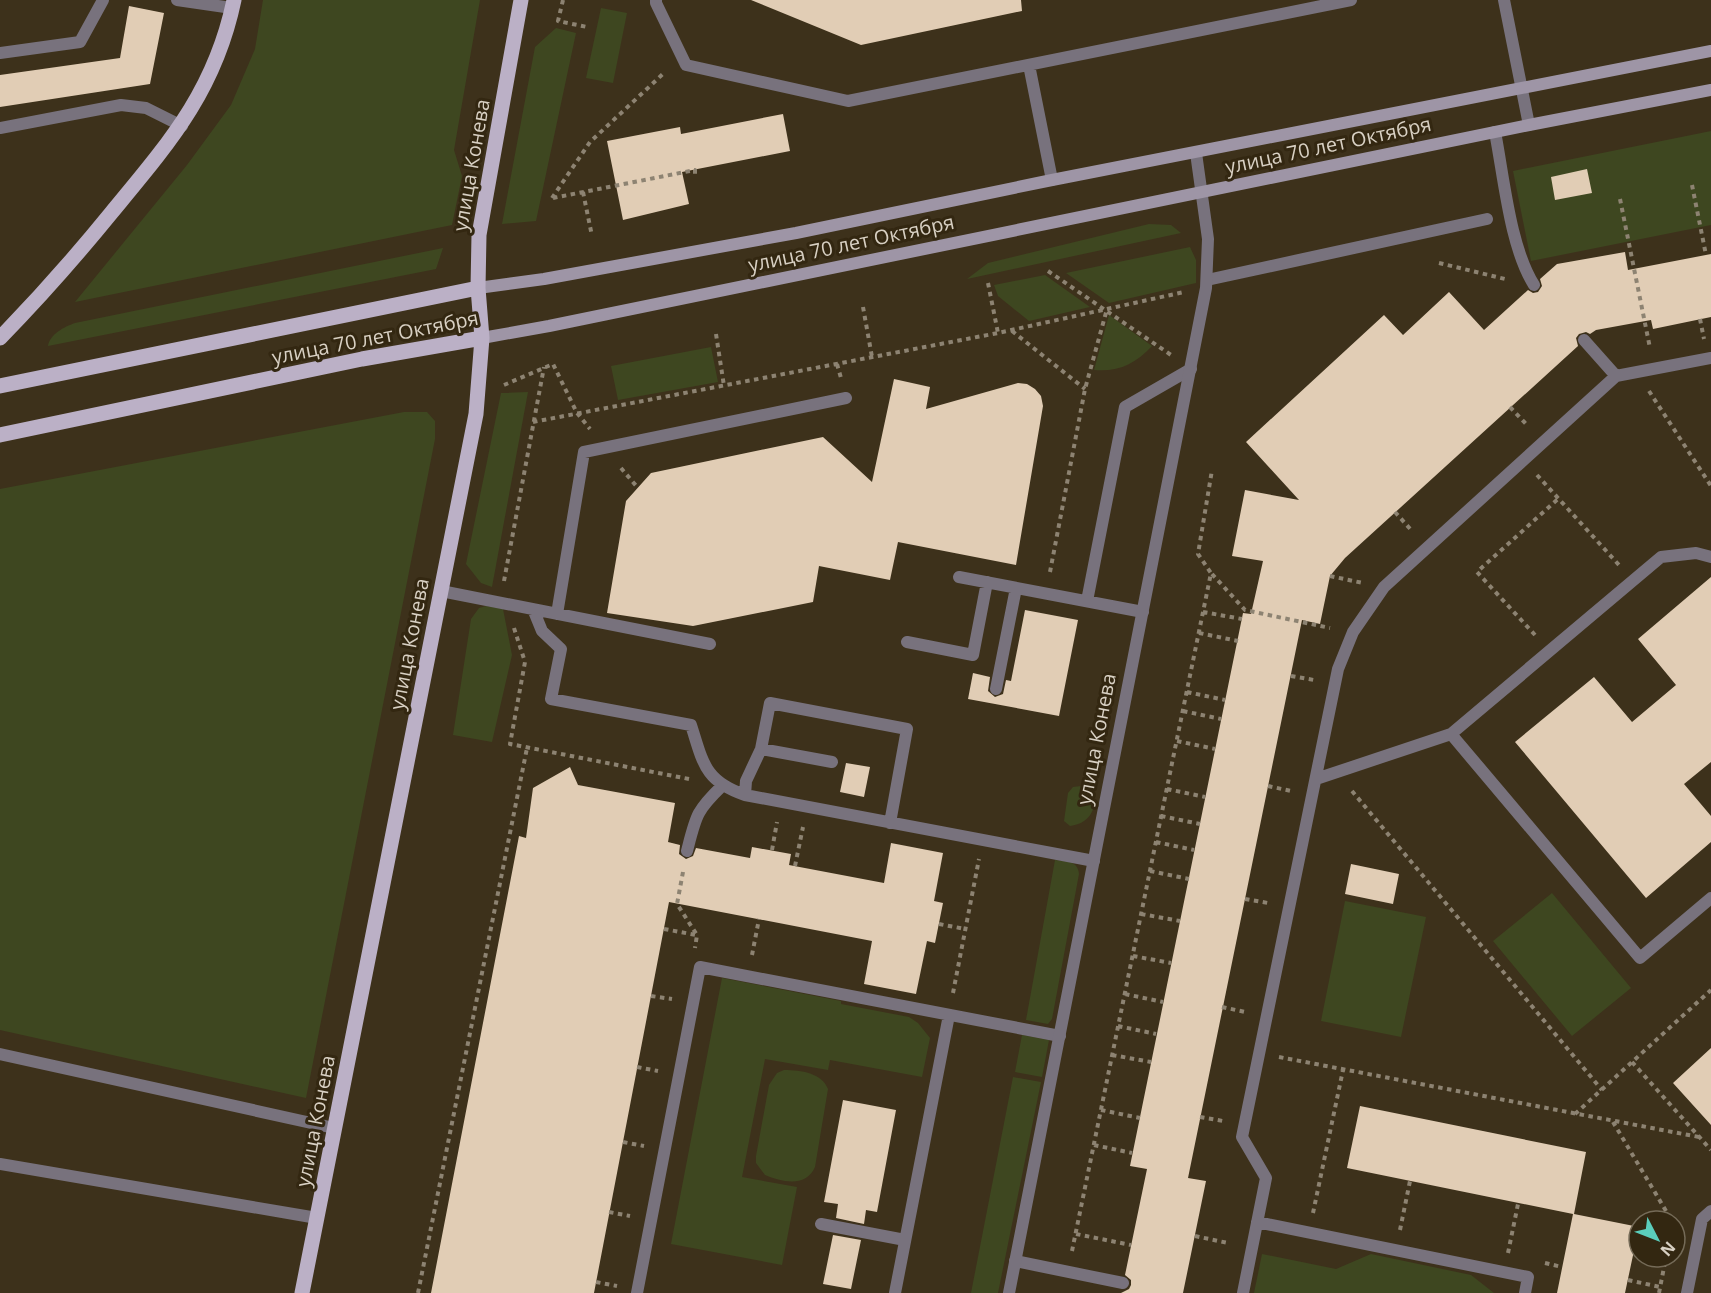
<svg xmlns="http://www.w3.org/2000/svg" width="1711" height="1293" viewBox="0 0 1711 1293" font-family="'Open Sans',sans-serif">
<rect width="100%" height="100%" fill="#3d311b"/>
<path fill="#3e4720" d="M 263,0 L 480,0 L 454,150 L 462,176 L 452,225 L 75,302 L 187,165 L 231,105 L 255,49 Z
M 601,8 L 627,13 L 613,83 L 586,78 Z
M 556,28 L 576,33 L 536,221 L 502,224 L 535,47 Z
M 1711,131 L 1711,225 L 1531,261 L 1513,171 Z
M 1149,224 L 1171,225 L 1181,233 L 967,279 L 988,263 Z
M 1190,247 L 1196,260 L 1196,283 L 1109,303 L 1066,273 Z
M 443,248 L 436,269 L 48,346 C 50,334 64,327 75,323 Z
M 1045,275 L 1090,307 L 1029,321 L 998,296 L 994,285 Z
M 1109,315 L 1152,346 C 1135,364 1119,372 1094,370 Z
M 711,347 L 718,382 L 618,400 L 611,366 Z
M 528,392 L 492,587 L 481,583 L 466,564 L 501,393 Z
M 404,412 L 427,412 L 435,421 L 435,439 L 306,1098 L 0,1030 L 0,489 Z
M 486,606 L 503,609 L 512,655 L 492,742 L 453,735 L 471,619 L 479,608 Z
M 1081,786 C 1098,791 1098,811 1084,821 C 1080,824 1075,825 1070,826 L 1064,821 L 1068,793 L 1073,787 Z
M 1055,860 C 1066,862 1078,860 1079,874 L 1052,1019 L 1048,1024 L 1026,1020 Z
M 1552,893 L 1631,988 L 1572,1036 L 1493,941 Z
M 1345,901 L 1426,917 L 1401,1037 L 1321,1021 Z
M 722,978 L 841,1001 L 841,1004 L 909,1017 L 918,1023 L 930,1038 L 922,1077 L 830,1060 L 828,1070 L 765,1059 L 742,1177 L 797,1187 L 782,1265 L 671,1244 Z
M 1022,1035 L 1049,1040 L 1042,1077 L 1015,1072 Z
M 784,1070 C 801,1070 822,1073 828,1089 L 815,1167 C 806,1188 782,1182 765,1175 L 756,1163 L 756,1156 L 769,1085 L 777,1073 Z
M 1013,1077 L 1041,1082 L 998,1293 L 971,1293 Z
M 1262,1254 L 1336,1269 L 1371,1254 L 1471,1275 L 1494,1293 L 1254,1293 Z"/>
<path fill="#e1cdb5" d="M 751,0 L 1021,0 L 1022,11 L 861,45 Z
M 129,6 L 164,13 L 150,84 L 0,107 L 0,75 L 120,58 Z
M 783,114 L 790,151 L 682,172 L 689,204 L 623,220 L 607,141 L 680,127 L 681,134 Z
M 1587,169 L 1592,193 L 1555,200 L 1551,177 Z
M 1625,252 L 1628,270 L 1711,254 L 1711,317 L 1653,329 L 1651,320 L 1596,330 L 1590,334 L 1586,332 L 1579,334 L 1576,338 L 1578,346 L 1345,558 L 1330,576 L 1320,624 L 1302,620 L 1188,1178 L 1206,1181 L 1183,1293 L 1121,1293 L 1129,1289 L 1131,1285 L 1131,1280 L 1125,1275 L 1147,1169 L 1130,1166 L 1243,613 L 1251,614 L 1263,561 L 1232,556 L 1245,490 L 1299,500 L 1246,442 L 1384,315 L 1403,335 L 1449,292 L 1484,330 L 1528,290 L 1533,293 L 1538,292 L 1542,286 L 1540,279 L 1557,264 Z
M 894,379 L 930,387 L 926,409 L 1018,383 L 1027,384 L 1035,389 L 1041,396 L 1043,406 L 1016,565 L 898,542 L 890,580 L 819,566 L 813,602 L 693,626 L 607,613 L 626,501 L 651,473 L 823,437 L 872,482 Z
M 1711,577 L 1711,762 L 1684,784 L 1711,816 L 1711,842 L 1646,898 L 1515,742 L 1594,677 L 1632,722 L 1676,685 L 1638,639 Z
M 1025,610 L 1078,620 L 1059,716 L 968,699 L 973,673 L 990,677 L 988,691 L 995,697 L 1003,694 L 1006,680 L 1011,681 Z
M 846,763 L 870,767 L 864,797 L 840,792 Z
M 570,767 L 578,785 L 675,803 L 668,842 L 680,845 L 679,854 L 686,859 L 693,856 L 696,848 L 750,858 L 752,847 L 791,854 L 789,865 L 884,883 L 891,843 L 943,853 L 934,901 L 943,903 L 935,943 L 927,941 L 916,994 L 864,984 L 872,941 L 669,902 L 594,1293 L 431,1293 L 519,836 L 526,838 L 533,788 Z
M 1351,864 L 1399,874 L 1393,904 L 1345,894 Z
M 1711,1048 L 1711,1125 L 1673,1083 Z
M 843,1100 L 896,1110 L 877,1212 L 866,1210 L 864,1224 L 836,1218 L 838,1204 L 824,1202 Z
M 1360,1106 L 1586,1152 L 1574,1214 L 1639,1227 L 1625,1293 L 1557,1293 L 1573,1214 L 1347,1168 Z
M 833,1235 L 861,1240 L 851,1289 L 823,1284 Z"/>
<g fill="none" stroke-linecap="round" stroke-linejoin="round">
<path stroke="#8d8372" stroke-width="4" stroke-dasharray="4.5 4.5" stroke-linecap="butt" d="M 563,0 L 558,21 L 587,27
M 1692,185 L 1706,255
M 583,192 L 592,236
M 552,198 L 590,142 L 665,72
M 553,198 L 695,170 L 695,174
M 1620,199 L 1650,348
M 1439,263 L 1505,279
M 1048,271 L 1171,355
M 988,283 L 998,333
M 863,307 L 872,357
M 1700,319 L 1704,339
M 1012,331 L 1085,389
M 716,334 L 724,386
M 837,364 L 841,378
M 504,385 L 553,364 L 577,413 L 590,429
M 1649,391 L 1711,486
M 1510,407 L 1528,426
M 533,422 L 998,333 L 1184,292
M 621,468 L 638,488
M 1537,475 L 1619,565
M 1395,512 L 1412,531
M 1050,572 L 1085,389 L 1107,309
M 1212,574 L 1245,610 L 1330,628
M 1330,576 L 1363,583
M 504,581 L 544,367
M 1203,612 L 1242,619
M 514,628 L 525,662 L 510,744 L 689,779
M 1199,633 L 1238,641
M 1535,635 L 1477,572 L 1559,498
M 1291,676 L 1314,680
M 1187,692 L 1225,700
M 1183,711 L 1221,719
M 1177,741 L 1215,749
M 1268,786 L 1291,791
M 1167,789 L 1205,797
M 1352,791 L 1602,1090
M 1161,816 L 1200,824
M 1156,842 L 1194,850
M 772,850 L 777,822
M 795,866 L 803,827
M 1150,871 L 1189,879
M 683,872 L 677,904 L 697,935 L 695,948
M 1245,899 L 1268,903
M 1141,914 L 1180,921
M 939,924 L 965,929
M 664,929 L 696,935
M 752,955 L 759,919
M 1133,956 L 1171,963
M 953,993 L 979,859
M 1125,994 L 1163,1002
M 651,996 L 672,999
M 1222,1007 L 1245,1012
M 1118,1026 L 1156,1034
M 1112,1055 L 1151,1062
M 1279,1057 L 1699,1137
M 1632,1062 L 1711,1150
M 637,1067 L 658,1071
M 1101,1110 L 1140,1118
M 1575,1114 L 1711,990
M 1200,1117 L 1223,1121
M 1613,1122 L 1672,1221
M 623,1142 L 644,1146
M 1094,1145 L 1132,1153
M 609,1212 L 630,1216
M 1313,1213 L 1343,1070
M 1400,1230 L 1410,1181
M 1076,1234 L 1131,1245
M 1195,1236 L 1228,1243
M 1072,1251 L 1211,573 L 1198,554 L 1212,470
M 1508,1253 L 1518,1204
M 1545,1263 L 1562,1267
M 1628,1280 L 1660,1287
M 596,1282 L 617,1286
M 418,1293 L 527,748
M 1659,1293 L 1666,1257"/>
<path stroke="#78727d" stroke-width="12" d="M 177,0 L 232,8
M 656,0 L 656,3 L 686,65 L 848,101 L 1351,0
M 1504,0 L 1529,125
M 0,53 L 80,42 L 103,0
M 1029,65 L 1052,180
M 1495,132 C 1504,178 1510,247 1534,285
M 1207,280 L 1487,219
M 1616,376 L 1711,358
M 959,577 L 1143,612
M 441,591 L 710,644
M 1087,601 L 1125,407 L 1191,369
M 533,609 L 542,631 L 561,649 L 551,699 L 691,725 C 703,762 704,781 745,795 L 1094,861
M 557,614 L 584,452 L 846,398
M 907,642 L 973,655 L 987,582
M 996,689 L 1016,588
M 1451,734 L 1640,958 L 1711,898
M 761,749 L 832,762
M 1316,779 L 1451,734 L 1661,557 L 1696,553 L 1711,557
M 745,795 L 746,781 L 761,749 L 770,703 L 907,729 L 890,823
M 687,851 C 696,816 696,811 722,786
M 0,1164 L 317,1218
M 1257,1222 L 1528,1277 L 1525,1293
M 821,1224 L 905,1240
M 1015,1261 L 1123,1283
M 637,1293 L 700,967 L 1060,1036
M 895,1293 L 949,1015
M 1243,1293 L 1266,1178 L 1242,1137 L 1338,669 L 1353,632 L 1384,587 L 1616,376 L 1584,340
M 1687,1293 L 1702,1219 L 1711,1211"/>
<path stroke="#78727d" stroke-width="12" d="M 0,128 L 121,105 L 146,108 L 182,126
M 0,1054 L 334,1128
M 1009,1293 L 1206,288 L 1208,239 L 1196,153"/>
<path stroke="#9e95a6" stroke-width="12" d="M 478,288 L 544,279 L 796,233 L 1052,180 L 1711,51
M 482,338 L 549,326 L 1529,125 L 1711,90"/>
<path stroke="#bbb0c6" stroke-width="15" d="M 0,338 C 39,298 77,255 112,212 C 169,143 215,91 234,0
M 0,386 L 478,288
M 0,435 L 362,359 L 482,338
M 302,1293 L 476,414 L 482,338 L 478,288 L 479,235 L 521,0"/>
</g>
<g text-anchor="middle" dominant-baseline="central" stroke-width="6" stroke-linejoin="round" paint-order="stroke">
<g font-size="20" fill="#d8d0c3" stroke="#332711">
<text transform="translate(1328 145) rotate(-12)">улица 70 лет Октября</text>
<text transform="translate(471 165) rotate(-80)">улица Конева</text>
<text transform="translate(851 243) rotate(-12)">улица 70 лет Октября</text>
<text transform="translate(375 337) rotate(-11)">улица 70 лет Октября</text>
<text transform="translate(409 644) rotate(-79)">улица Конева</text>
<text transform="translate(1096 739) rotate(-79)">улица Конева</text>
<text transform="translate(315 1121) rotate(-79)">улица Конева</text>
</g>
</g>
<g transform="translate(1657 1239) rotate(132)"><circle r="28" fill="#332711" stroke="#756b58" stroke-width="1.5"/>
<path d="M0-4.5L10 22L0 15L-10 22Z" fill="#5bcebc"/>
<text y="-9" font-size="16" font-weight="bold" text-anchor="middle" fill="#d8d0c3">N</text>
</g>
</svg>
